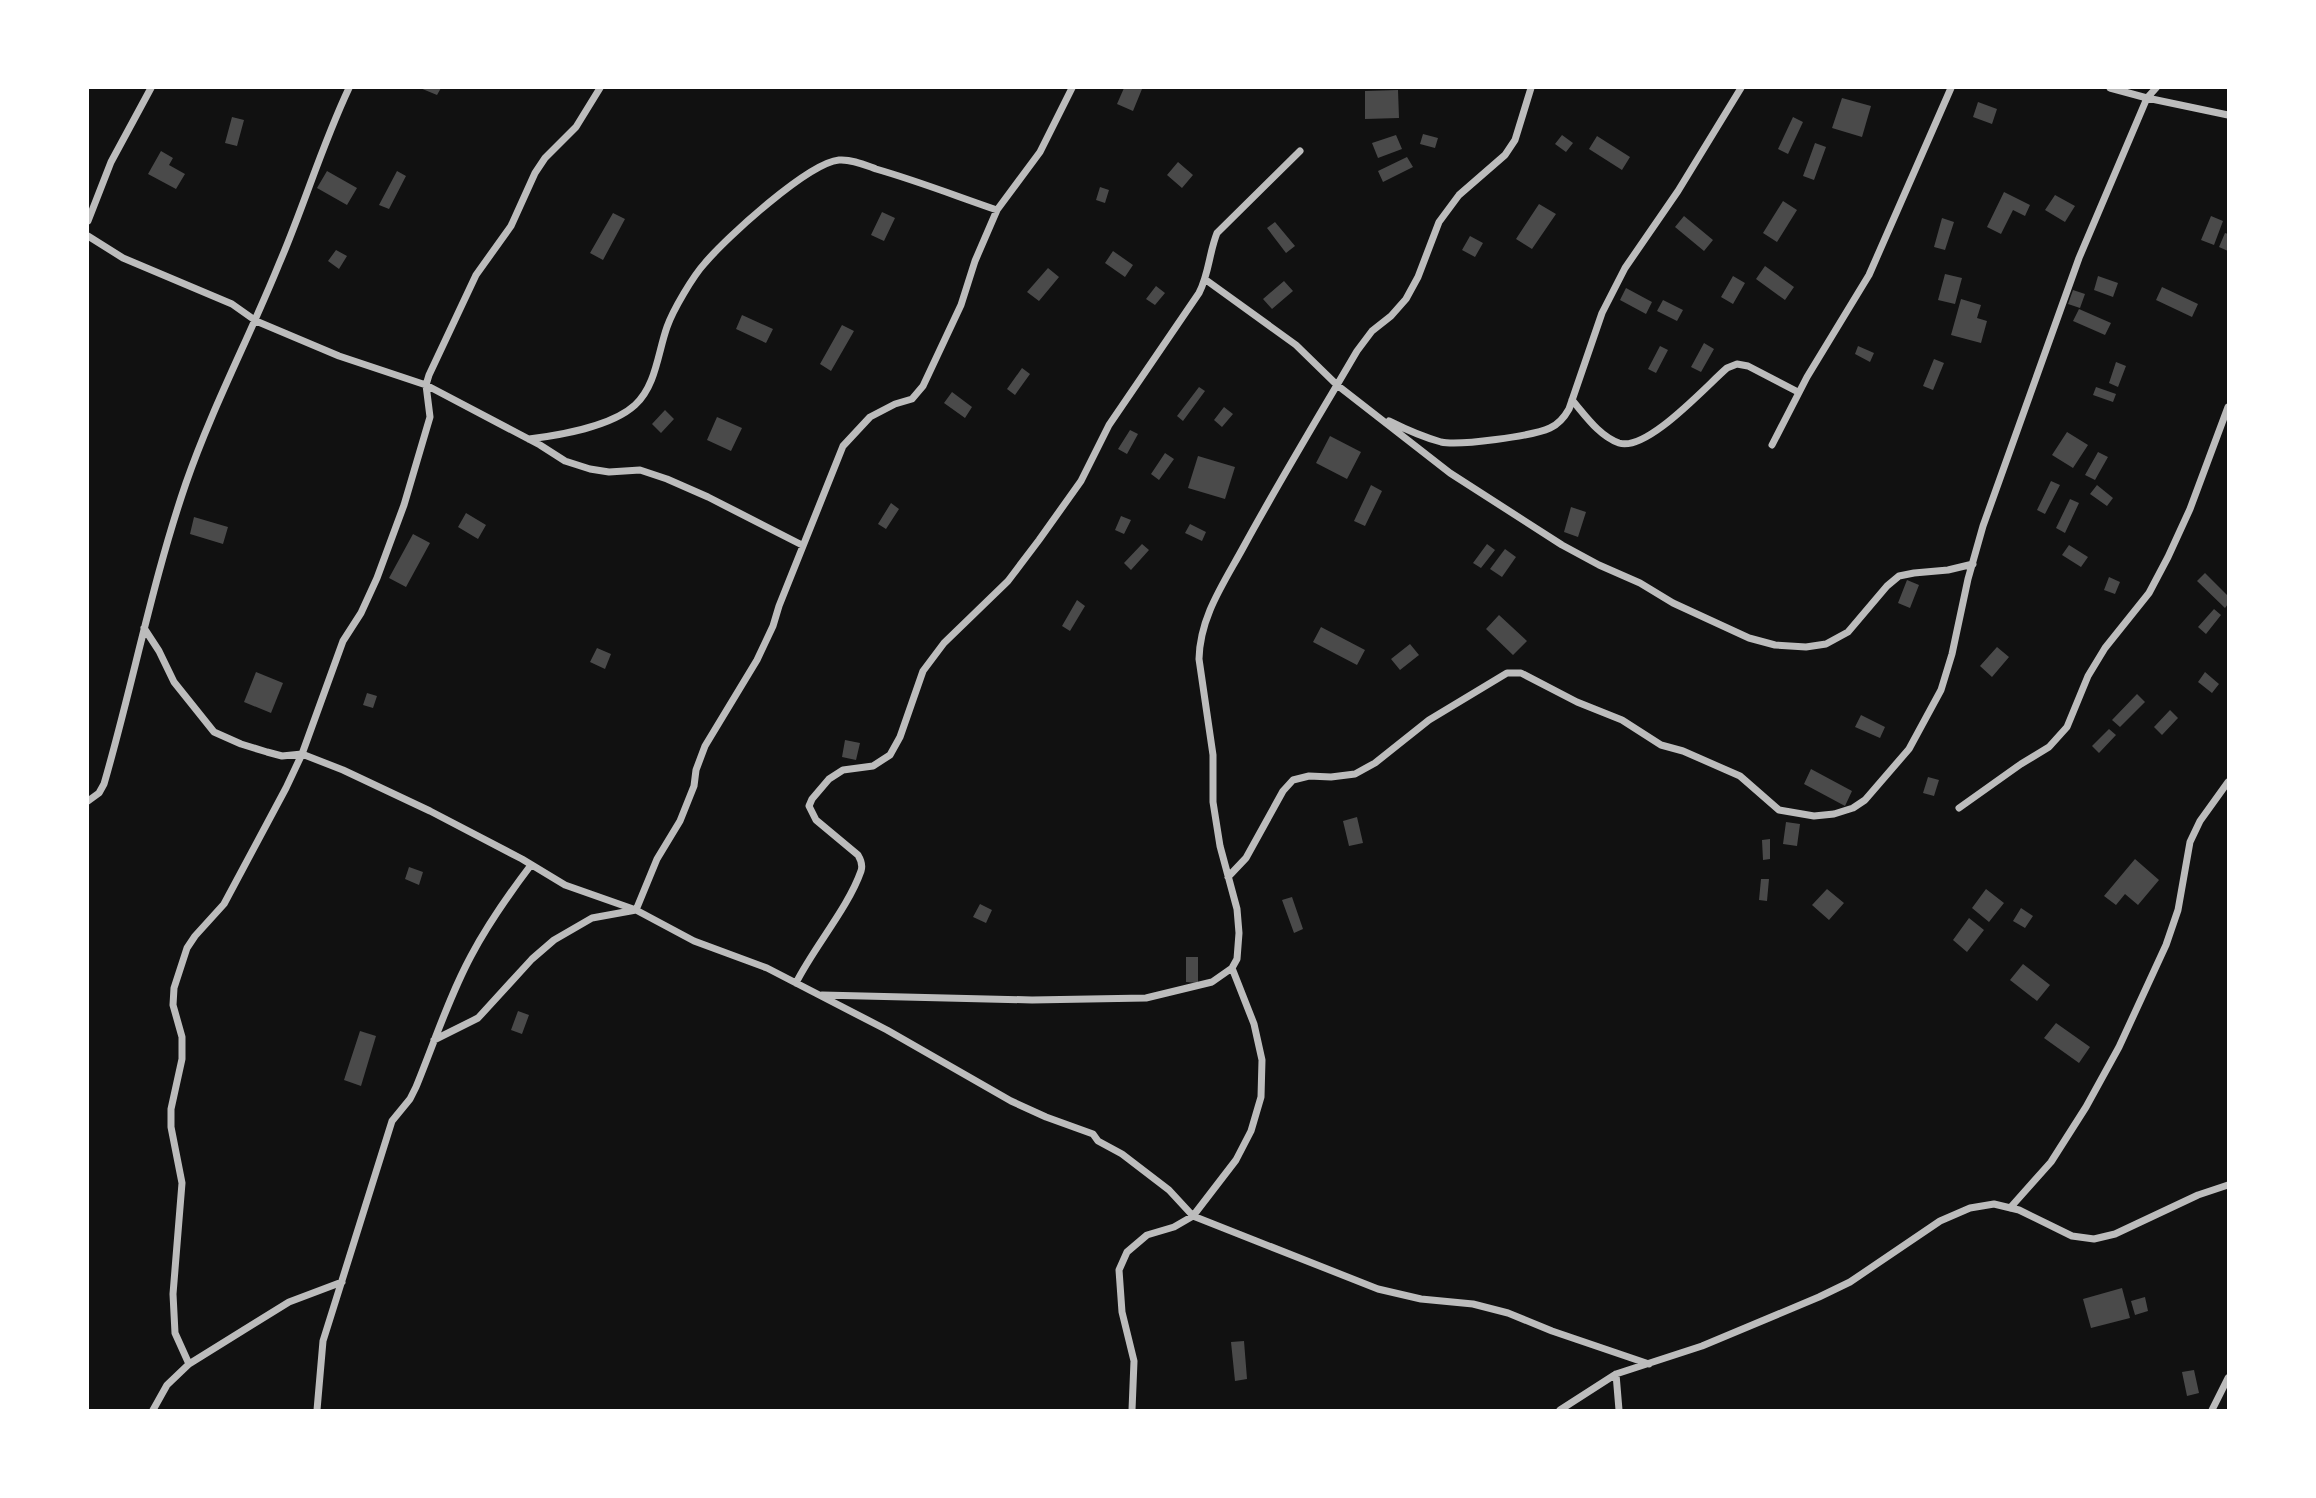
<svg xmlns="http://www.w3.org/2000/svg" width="2316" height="1498" viewBox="0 0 2316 1498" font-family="Commissioner,sans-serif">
<rect width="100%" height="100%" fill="#111"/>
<path fill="#4a4a4a" d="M 420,88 L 441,88 L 437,95 Z
M 1124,88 L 1142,89 L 1133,111 L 1117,104 Z
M 1398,90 L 1399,118 L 1365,119 L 1365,91 Z
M 1842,98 L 1871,106 L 1862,137 L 1832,128 Z
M 1978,102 L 1997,109 L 1992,124 L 1973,117 Z
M 232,117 L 244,120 L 237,146 L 225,143 Z
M 1793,117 L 1803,122 L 1788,154 L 1778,149 Z
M 1423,134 L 1438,138 L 1435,148 L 1420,144 Z
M 1396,135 L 1402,149 L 1378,158 L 1372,143 Z
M 1562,135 L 1573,143 L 1566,152 L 1555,144 Z
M 1597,136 L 1630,157 L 1622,170 L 1589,149 Z
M 1815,143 L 1826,147 L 1814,180 L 1803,176 Z
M 161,151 L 173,158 L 169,165 L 185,174 L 176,189 L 148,174 Z
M 1407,157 L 1413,167 L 1383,182 L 1378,171 Z
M 1178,162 L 1193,175 L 1182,188 L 1167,175 Z
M 327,171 L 357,188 L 347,205 L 317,188 Z
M 397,171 L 406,176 L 389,209 L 379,205 Z
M 1100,187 L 1109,190 L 1105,203 L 1096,200 Z
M 2004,192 L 2030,205 L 2025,216 L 2013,210 L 2001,234 L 1987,227 Z
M 2055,195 L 2075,206 L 2065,222 L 2045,210 Z
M 1783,201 L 1797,210 L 1777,242 L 1763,233 Z
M 1539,204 L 1556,214 L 1532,249 L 1516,239 Z
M 882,212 L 895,218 L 884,241 L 871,235 Z
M 613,213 L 625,219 L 603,260 L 590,253 Z
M 1684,216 L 1713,240 L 1704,251 L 1675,227 Z
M 2211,216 L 2223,221 L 2214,245 L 2201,240 Z
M 1942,218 L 1954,222 L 1945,250 L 1934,247 Z
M 1275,222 L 1295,246 L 1286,253 L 1267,228 Z
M 2225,233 L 2228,234 L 2228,251 L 2219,247 Z
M 1470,236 L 1483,243 L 1475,257 L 1462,250 Z
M 336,250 L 347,256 L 339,269 L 328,261 Z
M 1113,251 L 1133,265 L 1125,277 L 1105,263 Z
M 1765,266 L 1794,287 L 1785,300 L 1756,279 Z
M 1048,268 L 1059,277 L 1039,301 L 1027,292 Z
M 1945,274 L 1962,278 L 1955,304 L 1938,300 Z
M 1733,276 L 1745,283 L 1733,304 L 1721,297 Z
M 2098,276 L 2118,283 L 2113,297 L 2094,290 Z
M 1284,281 L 1293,291 L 1272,309 L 1263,299 Z
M 1156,286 L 1165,293 L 1155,305 L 1146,299 Z
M 2162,287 L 2198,304 L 2192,317 L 2156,300 Z
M 1626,288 L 1652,302 L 1646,314 L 1620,300 Z
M 2073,290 L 2085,294 L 2080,308 L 2068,304 Z
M 1961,299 L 1981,305 L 1977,318 L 1987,321 L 1981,343 L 1951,335 Z
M 1663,300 L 1683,310 L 1677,321 L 1657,311 Z
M 2079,309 L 2111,323 L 2105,335 L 2073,321 Z
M 742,315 L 773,329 L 766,343 L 736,329 Z
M 842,325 L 854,331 L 831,371 L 820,364 Z
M 1704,343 L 1714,349 L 1701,372 L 1691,367 Z
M 1660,346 L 1668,350 L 1656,373 L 1648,369 Z
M 1858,346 L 1874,353 L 1870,362 L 1855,354 Z
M 1934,359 L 1944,363 L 1933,390 L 1923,386 Z
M 2116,362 L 2126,366 L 2118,387 L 2109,383 Z
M 1022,368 L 1030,374 L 1015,395 L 1007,389 Z
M 1199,387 L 1205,391 L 1183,421 L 1177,416 Z
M 2096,387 L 2116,394 L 2113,402 L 2093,395 Z
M 952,392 L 972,407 L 965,418 L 944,403 Z
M 1224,407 L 1233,414 L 1222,427 L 1214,420 Z
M 665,410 L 674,419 L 661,433 L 652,424 Z
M 717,417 L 742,428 L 731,451 L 707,440 Z
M 1130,430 L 1138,434 L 1127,454 L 1118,449 Z
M 2067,432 L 2088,445 L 2073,468 L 2052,455 Z
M 1330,436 L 1361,452 L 1347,479 L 1316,463 Z
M 2098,452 L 2108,457 L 2095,480 L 2085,475 Z
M 1165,453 L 1174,459 L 1159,480 L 1151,474 Z
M 1198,456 L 1235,467 L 1225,499 L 1188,488 Z
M 2051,481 L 2060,485 L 2045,514 L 2037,510 Z
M 1371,485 L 1382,491 L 1365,526 L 1354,521 Z
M 2097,485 L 2113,498 L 2107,506 L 2090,494 Z
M 2070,499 L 2079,503 L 2065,533 L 2056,528 Z
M 891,503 L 899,509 L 886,529 L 878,524 Z
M 1571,507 L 1586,512 L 1578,537 L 1564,532 Z
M 466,513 L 486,525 L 478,539 L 458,527 Z
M 1121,516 L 1131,520 L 1124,534 L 1115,530 Z
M 194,517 L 228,527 L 223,544 L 190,534 Z
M 1190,524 L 1206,532 L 1202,541 L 1185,533 Z
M 413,534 L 430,543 L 406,587 L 389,578 Z
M 1142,544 L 1149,550 L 1131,570 L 1124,563 Z
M 1487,544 L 1495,550 L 1481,568 L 1473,563 Z
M 2069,545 L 2088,557 L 2081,567 L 2062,555 Z
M 1505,549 L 1516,557 L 1502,577 L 1490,569 Z
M 2205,573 L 2228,596 L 2228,604 L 2225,608 L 2197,581 Z
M 2109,577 L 2120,582 L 2115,594 L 2104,590 Z
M 1907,580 L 1919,585 L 1910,608 L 1898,603 Z
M 1077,600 L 1085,606 L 1070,631 L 1062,626 Z
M 2214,609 L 2221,615 L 2206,634 L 2198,627 Z
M 1499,615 L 1527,641 L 1513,655 L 1486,629 Z
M 1321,627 L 1365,650 L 1357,665 L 1313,642 Z
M 1410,644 L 1419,655 L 1400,670 L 1391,659 Z
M 1997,647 L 2009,657 L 1992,677 L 1980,666 Z
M 597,648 L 611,654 L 605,669 L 590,662 Z
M 256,672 L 283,683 L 271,713 L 244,702 Z
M 2205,672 L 2219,684 L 2212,693 L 2198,682 Z
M 367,693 L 377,696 L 373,708 L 363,705 Z
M 2137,694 L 2145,702 L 2120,727 L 2112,720 Z
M 2170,710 L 2178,718 L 2162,735 L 2154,727 Z
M 1861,715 L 1885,727 L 1880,738 L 1855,727 Z
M 2109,729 L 2116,735 L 2099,753 L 2092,746 Z
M 845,740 L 860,743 L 856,760 L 842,757 Z
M 1811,769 L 1852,791 L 1845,806 L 1804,784 Z
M 1928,777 L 1939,780 L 1934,796 L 1923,793 Z
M 1357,817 L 1363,843 L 1349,846 L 1343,821 Z
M 1786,822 L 1800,824 L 1797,846 L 1783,844 Z
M 1770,839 L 1770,859 L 1763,860 L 1762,840 Z
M 2135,859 L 2159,880 L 2138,905 L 2125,894 L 2116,905 L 2104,896 Z
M 409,867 L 423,872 L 419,885 L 405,879 Z
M 1761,879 L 1769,879 L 1767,901 L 1759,900 Z
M 1827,889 L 1844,903 L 1829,920 L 1812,905 Z
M 1986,889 L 2004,903 L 1989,922 L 1972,908 Z
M 1292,897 L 1303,929 L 1294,933 L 1282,900 Z
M 980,904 L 992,910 L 986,923 L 973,917 Z
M 2021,908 L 2033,916 L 2025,928 L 2013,921 Z
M 1969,918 L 1984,930 L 1967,952 L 1953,940 Z
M 1186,957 L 1198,957 L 1198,983 L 1186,982 Z
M 2023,964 L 2050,985 L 2037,1001 L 2010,980 Z
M 518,1011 L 529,1015 L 522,1034 L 511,1030 Z
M 2056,1023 L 2090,1047 L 2079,1063 L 2044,1038 Z
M 360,1031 L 376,1036 L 361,1086 L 344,1080 Z
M 2122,1288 L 2130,1318 L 2091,1328 L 2083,1299 Z
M 2145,1297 L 2148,1311 L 2135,1315 L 2131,1301 Z
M 1244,1341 L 1247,1379 L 1235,1381 L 1231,1342 Z
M 2194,1370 L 2199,1393 L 2187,1396 L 2182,1372 Z"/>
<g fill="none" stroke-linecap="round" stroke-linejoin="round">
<path stroke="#bcbcbc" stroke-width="7" d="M 2110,88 L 2147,98 L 2228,115
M 88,221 L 111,162 L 151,88
M 88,236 L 123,258 L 232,304 L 256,321 L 339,356 L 426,385 L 540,445 L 565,461 L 590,469 L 609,472 L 640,470 L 667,479 L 708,497 L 802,545
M 1206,280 L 1296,345 L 1337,385 L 1450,473 L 1562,545 L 1599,565 L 1640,583 L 1673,603 L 1749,638 L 1775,645 L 1806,647 L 1826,644 L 1848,632 L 1887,586 L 1899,576 L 1914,573 L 1948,570 L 1973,564
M 1572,400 C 1585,415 1599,436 1619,443 C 1647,452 1706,386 1727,368 L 1737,364 L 1748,366 L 1798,392
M 1389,421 C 1405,429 1423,437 1441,442 C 1459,446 1533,436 1550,428 C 1559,424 1564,418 1569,409 L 1602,313 L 1625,268 L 1678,191 L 1741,88
M 529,439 C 560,435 611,427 635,405 C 656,386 658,352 667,327 C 673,310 693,276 705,263 C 726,238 808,163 839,160 C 852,159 865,165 876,169 C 918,181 956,196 997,210
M 1772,445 L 1807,377 L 1869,275 L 1951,88
M 144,628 L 159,651 L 174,682 L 214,732 L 241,744 L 267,752 L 282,756 L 302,754 L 343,770 L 430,811 L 522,859 L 565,885 L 636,910 L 694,941 L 767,968 L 887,1030 L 1011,1101 L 1046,1117 L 1093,1134 L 1098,1141 L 1122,1154 L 1169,1190 L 1193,1216 L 1378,1289 L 1421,1299 L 1473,1304 L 1508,1313 L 1552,1331 L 1649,1364
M 88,801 L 99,793 L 104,784 C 133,684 152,582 186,483 C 212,408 249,338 279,264 C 304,206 322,145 349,88
M 1959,808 L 2021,764 L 2049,747 L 2067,727 L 2088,676 L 2105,648 L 2149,593 L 2168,557 L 2190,509 L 2228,407
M 1228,877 L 1246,858 L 1283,791 L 1293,780 L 1309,776 L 1331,777 L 1355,774 L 1375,763 L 1429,720 L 1507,673 L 1521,673 L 1577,702 L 1622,720 L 1661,745 L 1683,751 L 1740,776 L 1779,810 L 1814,816 L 1834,814 L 1853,808 L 1865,800 L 1909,749 L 1941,690 L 1952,654 L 1968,579 L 1983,526 L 2079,258 L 2147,98 L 2156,88
M 796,983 C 814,947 848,908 861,871 C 863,865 861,860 858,855 L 816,820 L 809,806 L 812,799 L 829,779 L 843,770 L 873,766 L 890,755 L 900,737 L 923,671 L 944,643 L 1008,581 L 1039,540 L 1081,481 L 1109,425 L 1199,293 C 1209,274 1209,253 1217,233 L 1300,151
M 822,995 L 1032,1000 L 1146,998 L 1212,982 L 1232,968 L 1237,959 L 1239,933 L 1237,909 L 1220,846 L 1213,802 L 1213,755 L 1199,659 C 1200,616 1224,583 1244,546 C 1280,480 1319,416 1357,351 L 1372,331 L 1391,316 L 1406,299 L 1418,277 L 1439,222 L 1459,195 L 1505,155 L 1515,140 L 1531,88
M 434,1040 L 478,1018 L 532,959 L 554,940 L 592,918 L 636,910 L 657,859 L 680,821 L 694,786 L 696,770 L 705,746 L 757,660 L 773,626 L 779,606 L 843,446 L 870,417 L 895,404 L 912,399 L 923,386 L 961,305 L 975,261 L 997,210 L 1040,152 L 1072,88
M 2010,1208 L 2051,1162 L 2086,1107 L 2119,1047 L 2166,945 L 2178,910 L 2190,842 L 2200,821 L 2228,782
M 189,1364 L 175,1333 L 173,1294 L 182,1183 L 171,1127 L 171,1109 L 182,1059 L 182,1037 L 173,1005 L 174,988 L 187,948 L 195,936 L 224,904 L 286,788 L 302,754 L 343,641 L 361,613 L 377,578 L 404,505 L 430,417 L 426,385 L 429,375 L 476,275 L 511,226 L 535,173 L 545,158 L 576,127 L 600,88
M 1616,1374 L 1619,1410
M 153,1410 L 167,1385 L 189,1364 L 289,1302 L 342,1282
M 317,1410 L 323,1341 L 392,1121 L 410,1099 L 416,1087 C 434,1043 449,997 471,956 C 488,924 509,894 531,865
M 1132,1410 L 1134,1361 L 1122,1312 L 1119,1270 L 1127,1252 L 1147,1235 L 1174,1227 L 1193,1216 L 1236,1160 L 1251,1131 L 1261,1097 L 1262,1060 L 1254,1024 L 1232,968
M 1560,1410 L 1616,1374 L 1702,1346 L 1819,1297 L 1850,1282 L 1940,1221 L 1970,1208 L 1994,1204 L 2019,1210 L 2072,1236 L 2094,1239 L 2115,1234 L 2198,1195 L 2228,1185
M 2212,1410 L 2228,1378"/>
</g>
<rect width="2316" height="1498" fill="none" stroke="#ffffff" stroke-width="178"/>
</svg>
